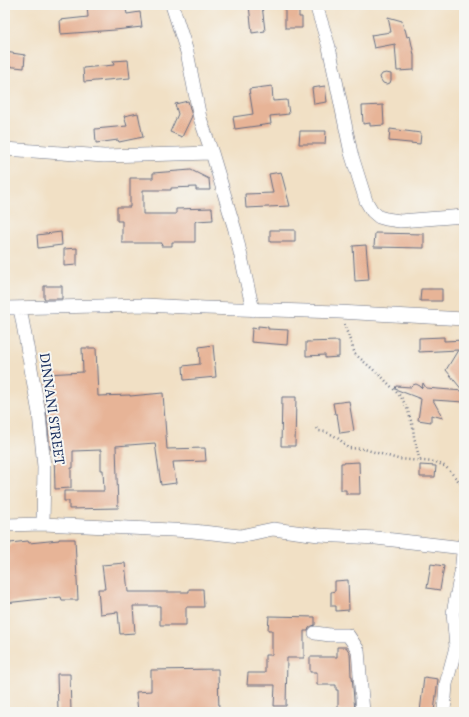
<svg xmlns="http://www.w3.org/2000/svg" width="469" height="717" viewBox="0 0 469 717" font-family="Vollkorn,serif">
<rect width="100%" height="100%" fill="#f6f6f2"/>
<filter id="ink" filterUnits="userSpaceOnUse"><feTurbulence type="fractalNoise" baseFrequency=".025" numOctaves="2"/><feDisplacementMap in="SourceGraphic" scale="8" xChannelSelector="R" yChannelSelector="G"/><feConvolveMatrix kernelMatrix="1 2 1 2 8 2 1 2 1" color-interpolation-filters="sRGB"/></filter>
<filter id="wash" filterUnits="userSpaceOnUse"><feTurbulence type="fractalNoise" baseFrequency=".012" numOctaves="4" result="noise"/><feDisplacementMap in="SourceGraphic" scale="16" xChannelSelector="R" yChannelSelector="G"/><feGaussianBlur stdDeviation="0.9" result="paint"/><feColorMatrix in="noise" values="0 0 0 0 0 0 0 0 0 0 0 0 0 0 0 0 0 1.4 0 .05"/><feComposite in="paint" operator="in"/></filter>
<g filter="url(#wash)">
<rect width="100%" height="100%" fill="#f1e0c5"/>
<g id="blocks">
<path fill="#e7b497" d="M 87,5 L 125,5 L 127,14 L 140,12 L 142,27 L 115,30 L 61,34 L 60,20 L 88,17 Z
M 249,5 L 262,5 L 265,31 L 252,33 Z
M 285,5 L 299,5 L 299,17 L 302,17 L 302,28 L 285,28 Z
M 388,17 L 402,21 L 404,29 L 405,29 L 407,37 L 410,36 L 414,55 L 414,70 L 397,71 L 395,44 L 374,48 L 371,35 L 391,32 Z
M 5,52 L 25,55 L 24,68 L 5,66 Z
M 128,60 L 130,78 L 84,82 L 83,68 L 114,65 L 113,61 Z
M 386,73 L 391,74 L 391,80 L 390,83 L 386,84 L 383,83 L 381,80 L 380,77 L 382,74 Z
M 272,86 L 273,101 L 287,100 L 289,114 L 270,116 L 271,124 L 235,129 L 233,117 L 253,114 L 249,89 Z
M 325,86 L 327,102 L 314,104 L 312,88 Z
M 188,101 L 192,116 L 182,137 L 170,132 L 178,114 L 175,104 Z
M 383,105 L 384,125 L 370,126 L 370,123 L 363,124 L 362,106 Z
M 138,113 L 143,137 L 119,142 L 118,140 L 96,143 L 95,129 L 127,126 L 124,116 Z
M 390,129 L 421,133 L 420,144 L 389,141 Z
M 300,131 L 326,131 L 325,144 L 299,144 Z
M 191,170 L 209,179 L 210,190 L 196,190 L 196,187 L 171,188 L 171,190 L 143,190 L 143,214 L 176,214 L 176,209 L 212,208 L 213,220 L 196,221 L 195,222 L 195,242 L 172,242 L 172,246 L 161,246 L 162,243 L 122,243 L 122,221 L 117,221 L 117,207 L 130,207 L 130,178 L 153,178 L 153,173 Z
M 281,172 L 290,206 L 246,208 L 245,194 L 273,193 L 269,174 Z
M 270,230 L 295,230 L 295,242 L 270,242 Z
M 61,232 L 62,245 L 38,248 L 37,235 Z
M 375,233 L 424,234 L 424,248 L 374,247 Z
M 366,245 L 369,280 L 355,281 L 353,246 Z
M 77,248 L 77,265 L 64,266 L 64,249 Z
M 44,286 L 62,286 L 62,299 L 44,299 Z
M 421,289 L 442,289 L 442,301 L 420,301 Z
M 258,326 L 268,327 L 268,329 L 288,330 L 287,345 L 251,342 L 252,328 L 258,329 Z
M 444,337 L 444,341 L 464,340 L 464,339 L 464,402 L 433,400 L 443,418 L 431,415 L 431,422 L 418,420 L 421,399 L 395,389 L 396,386 L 411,387 L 413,385 L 416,384 L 420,386 L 422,388 L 423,383 L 426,388 L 463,391 L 446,370 L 458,350 L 419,352 L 419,338 Z
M 339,341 L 339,357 L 325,358 L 325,355 L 306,356 L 306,342 Z
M 213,345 L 216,377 L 184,380 L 183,366 L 200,364 L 199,347 Z
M 82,348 L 96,348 L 98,396 L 130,395 L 130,396 L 163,393 L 167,449 L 205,448 L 206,461 L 173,462 L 176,483 L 161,485 L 155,443 L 116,446 L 118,508 L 69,509 L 69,501 L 64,501 L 64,491 L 104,491 L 103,470 L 101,470 L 101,450 L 73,451 L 73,468 L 71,468 L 71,488 L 55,489 L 54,450 L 50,449 L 46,409 L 46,394 L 47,394 L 46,374 L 83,372 Z
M 282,397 L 296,397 L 295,446 L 281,446 Z
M 349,401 L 354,431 L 340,433 L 337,414 L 335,414 L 333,403 Z
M 359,462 L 360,494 L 346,494 L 346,490 L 341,490 L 341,463 Z
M 420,465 L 436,466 L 435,477 L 420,477 Z
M 59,539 L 75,539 L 78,600 L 62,600 L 61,597 L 5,603 L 5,546 L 10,545 L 10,543 L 28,541 L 29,543 L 59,540 Z
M 125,563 L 128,592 L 189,592 L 189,589 L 203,589 L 204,607 L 186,607 L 186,625 L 160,625 L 160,606 L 133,606 L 135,633 L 120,634 L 118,612 L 100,614 L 98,589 L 105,589 L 102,565 Z
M 431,564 L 444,566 L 440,590 L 427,588 Z
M 348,580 L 349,610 L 336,611 L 336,606 L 331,606 L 331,592 L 335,591 L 335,581 Z
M 269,616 L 315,617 L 315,625 L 312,626 L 309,628 L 308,631 L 304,631 L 304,658 L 287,658 L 286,706 L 274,706 L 275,685 L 247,685 L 248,673 L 265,673 L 265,655 L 272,655 L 272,630 L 268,630 Z
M 337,647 L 346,647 L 350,653 L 351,676 L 352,676 L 355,711 L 338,711 L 338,690 L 336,690 L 336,685 L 317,685 L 317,672 L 310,672 L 310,657 L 337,657 Z
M 218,669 L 219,712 L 138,712 L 136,692 L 151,691 L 151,670 Z
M 57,674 L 70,674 L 71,712 L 58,712 Z
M 424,677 L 438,679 L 434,712 L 420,712 Z"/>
</g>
</g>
<g filter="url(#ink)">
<use href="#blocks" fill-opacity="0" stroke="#666d82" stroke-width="1"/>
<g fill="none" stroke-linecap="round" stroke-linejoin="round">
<g stroke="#666d82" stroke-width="14">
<path id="minor" d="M 172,5 L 187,52 L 200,118 L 212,153 L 235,230 L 253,310
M 316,5 L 329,47 L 351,153 L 366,201 L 372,211 L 379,217 L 386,219 L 400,221 L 464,216
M 5,149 L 104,156 L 212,153
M 5,308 L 145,305 L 205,308 L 339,312 L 464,319
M 43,524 L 193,531 L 240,536 L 273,529 L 319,535 L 376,538 L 464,548
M 5,525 L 43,524 L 44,467 L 39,413 L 20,308
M 315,633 L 330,635 L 348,635 L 358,650 L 363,712
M 444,712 L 446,684 L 456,647 L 453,613 L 461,573 L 464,543"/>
</g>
<path stroke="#666d82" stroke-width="2.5" stroke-dasharray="1 3" stroke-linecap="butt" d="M 344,324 L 355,354 L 383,378 L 401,397 L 407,408 L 413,427 L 414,437 L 420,461
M 317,428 L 319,431 C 332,432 340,439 348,448 L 364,449 L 398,459 L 436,462 L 446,467 L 464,487"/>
<use href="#minor" stroke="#fff" stroke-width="13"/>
</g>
</g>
<g text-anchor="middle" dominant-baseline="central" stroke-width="4" stroke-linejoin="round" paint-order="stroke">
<g font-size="14" fill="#1b2f5e" stroke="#f6f6f2">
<text transform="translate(51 409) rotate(82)">DINNANI STREET</text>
</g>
</g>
<rect width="469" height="717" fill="none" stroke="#f6f6f2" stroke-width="20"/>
</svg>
